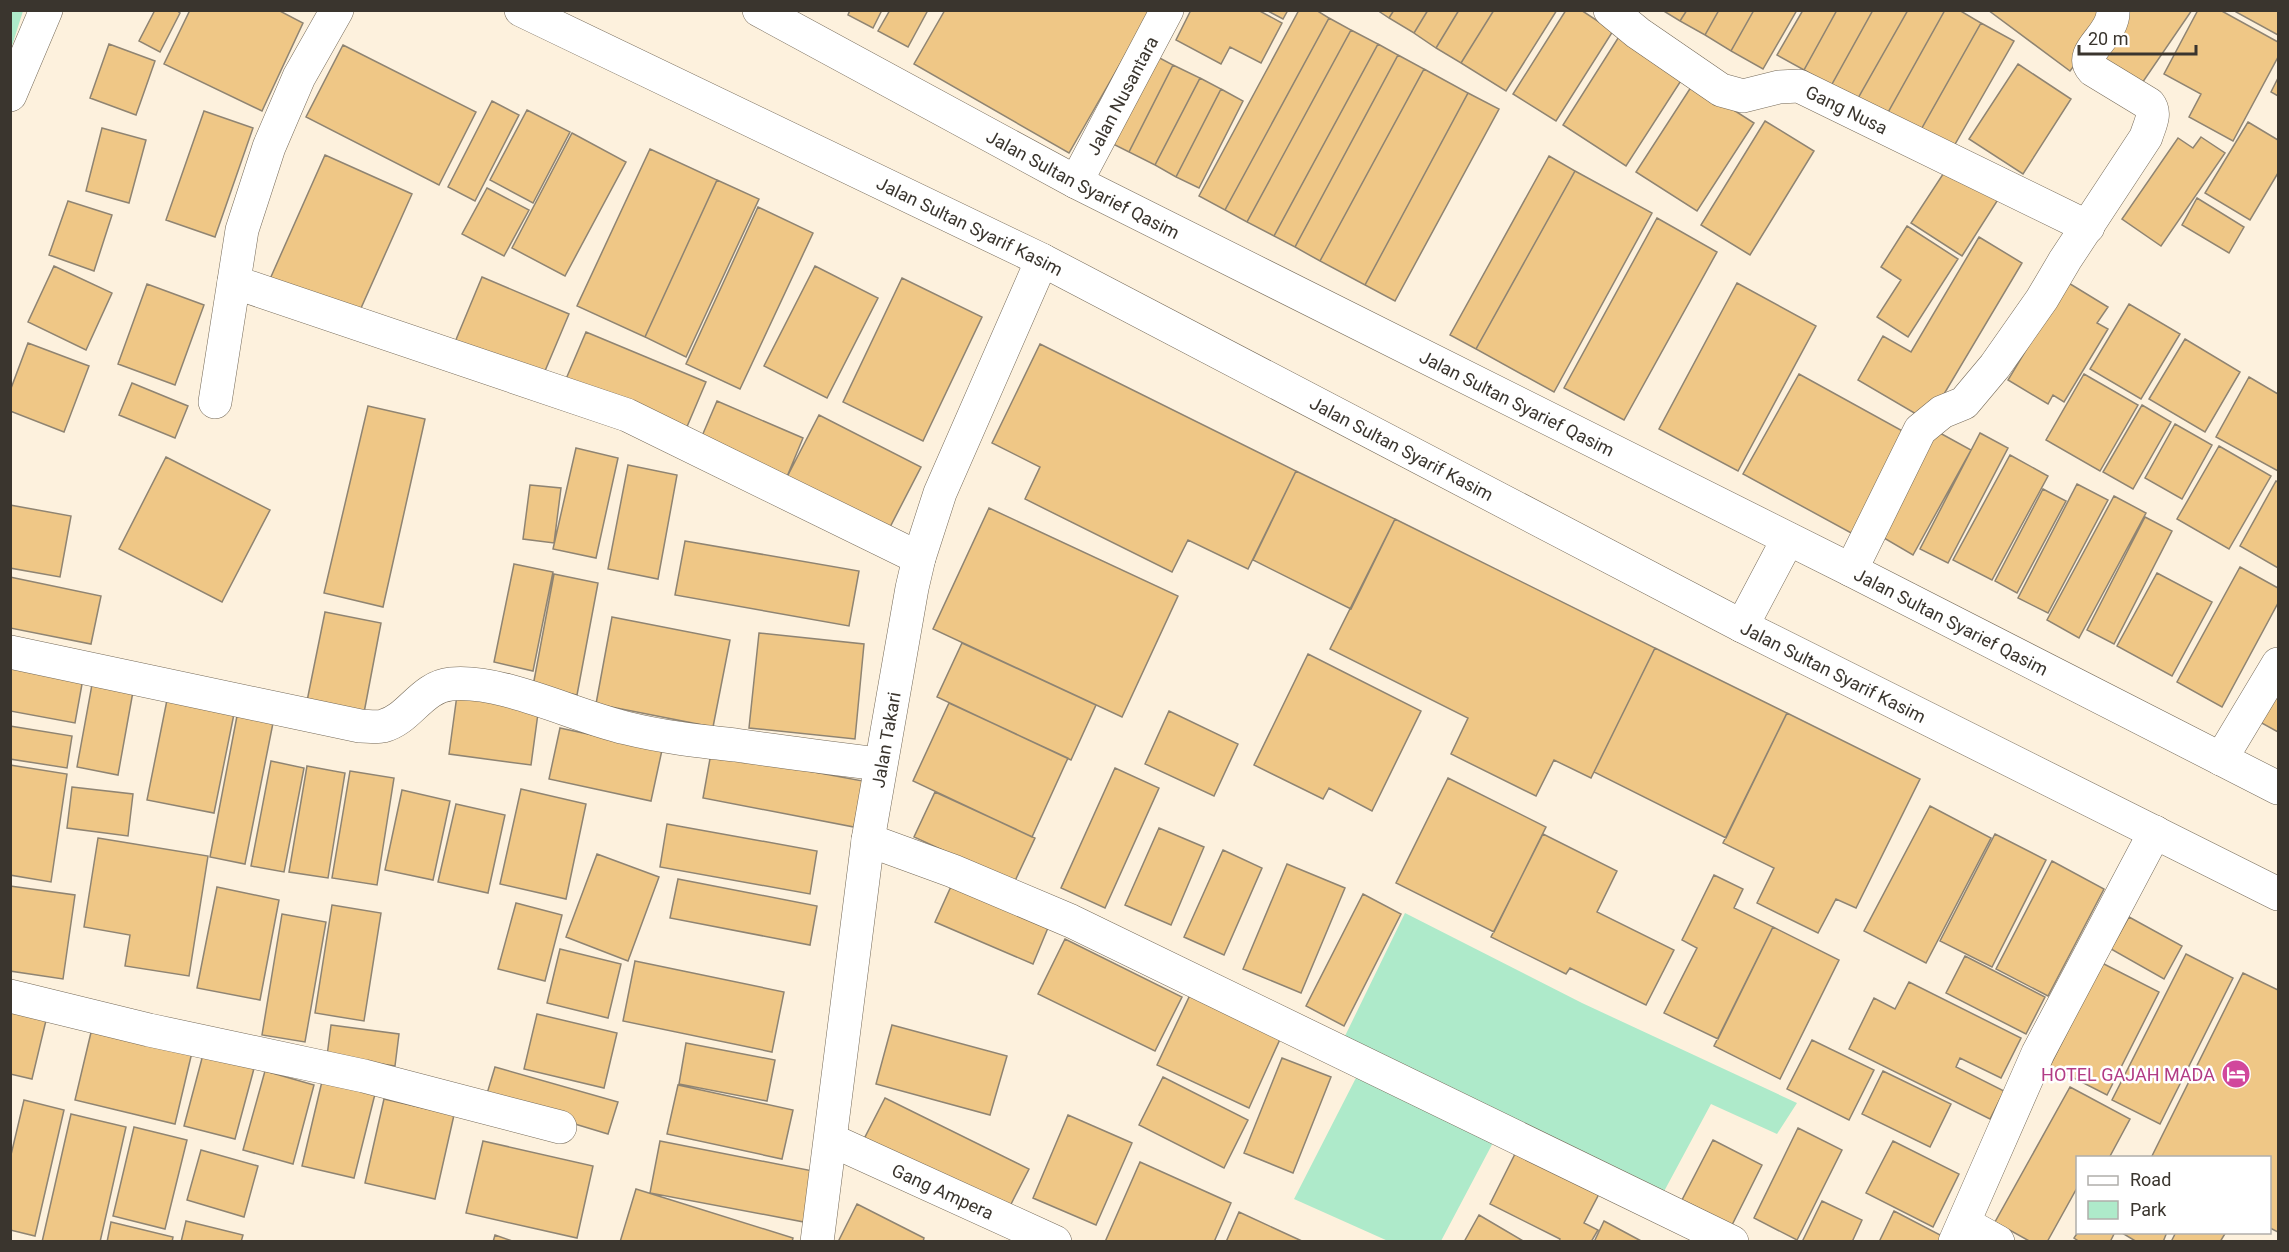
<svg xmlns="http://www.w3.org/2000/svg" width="2289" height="1252" viewBox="0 0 2289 1252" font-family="Roboto,sans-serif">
<rect width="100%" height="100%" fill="#fdf1dd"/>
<path fill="#aeeaca" d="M 11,10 L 23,11 L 11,49 L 10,11 Z
M 1405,913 L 1582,1003 L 1797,1103 L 1777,1134 L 1711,1104 L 1661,1197 L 1345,1036 Z
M 1360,1070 L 1496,1137 L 1441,1241 L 1388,1241 L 1294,1199 Z"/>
<path fill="#efc786" stroke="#8f8472" stroke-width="1.5" d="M 155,10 L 176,10 L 180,13 L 160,52 L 139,41 Z
M 190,10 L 278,10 L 303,23 L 262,111 L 164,64 Z
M 850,10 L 882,10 L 873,28 L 848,15 Z
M 890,10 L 928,10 L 908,47 L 878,31 Z
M 945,10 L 1151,10 L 1069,153 L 914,64 Z
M 1191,10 L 1258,10 L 1282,23 L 1261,63 L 1230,47 L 1221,64 L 1176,40 Z
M 1266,10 L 1288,10 L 1283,19 Z
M 1299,10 L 1316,10 L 1329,18 L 1225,210 L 1199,196 Z
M 1377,10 L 1394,10 L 1389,18 Z
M 1394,10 L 1428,10 L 1414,33 L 1389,18 Z
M 1428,10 L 1459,10 L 1436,48 L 1414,33 Z
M 1459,10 L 1494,10 L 1461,63 L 1436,48 Z
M 1494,10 L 1557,10 L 1506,91 L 1461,63 Z
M 1566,10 L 1581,10 L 1613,31 L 1556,121 L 1513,94 Z
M 1662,10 L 1687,10 L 1680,21 Z
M 1687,10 L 1719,10 L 1705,35 L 1680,21 Z
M 1719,10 L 1754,10 L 1731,51 L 1705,35 Z
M 1754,10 L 1797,10 L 1763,69 L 1731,51 Z
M 1803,10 L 1837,10 L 1804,70 L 1777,55 Z
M 1837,10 L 1873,10 L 1831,86 L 1804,70 Z
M 1873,10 L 1908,10 L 1857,100 L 1831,86 Z
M 1908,10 L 1945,10 L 1886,116 L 1857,100 Z
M 1945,10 L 1959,10 L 1981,23 L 1918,135 L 1886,116 Z
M 1988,10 L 2099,10 L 2110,19 L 2070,71 Z
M 2126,10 L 2192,10 L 2138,89 L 2093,59 Z
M 2198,10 L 2220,10 L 2278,42 L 2278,57 L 2233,141 L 2189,117 L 2201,94 L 2164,74 Z
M 2237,10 L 2278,10 L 2278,35 L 2236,12 Z
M 1329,18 L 1351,30 L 1247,222 L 1225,210 Z
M 1981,23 L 2014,41 L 1950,153 L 1918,135 Z
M 1351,30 L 1378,44 L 1274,236 L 1247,222 Z
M 1620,35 L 1684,76 L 1626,166 L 1563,125 Z
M 109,44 L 155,61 L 136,115 L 90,98 Z
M 1378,44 L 1398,55 L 1295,247 L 1274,236 Z
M 343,45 L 476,112 L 439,185 L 306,117 Z
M 1154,55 L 1173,65 L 1129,152 L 1109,142 Z
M 1398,55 L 1424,69 L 1320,261 L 1295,247 Z
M 2018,64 L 2071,99 L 2023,174 L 1969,139 Z
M 1173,65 L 1200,78 L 1155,165 L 1129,152 Z
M 1424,69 L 1468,93 L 1365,285 L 1320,261 Z
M 1200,78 L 1221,89 L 1176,177 L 1155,165 Z
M 2278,78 L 2278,96 L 2271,92 Z
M 1693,84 L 1754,123 L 1697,211 L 1636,172 Z
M 1221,89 L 1243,101 L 1199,188 L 1176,177 Z
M 1468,93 L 1499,109 L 1395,301 L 1365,285 Z
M 492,101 L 519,115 L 475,201 L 448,187 Z
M 527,110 L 570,132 L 533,203 L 490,180 Z
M 204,111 L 253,128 L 215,237 L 166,220 Z
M 1765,121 L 1814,151 L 1750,255 L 1701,225 Z
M 2248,122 L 2278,140 L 2278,173 L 2250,220 L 2205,193 Z
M 102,128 L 146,140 L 129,203 L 86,191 Z
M 572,133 L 626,162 L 565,276 L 512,248 Z
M 2201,137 L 2225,153 L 2161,246 L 2122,219 L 2178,138 L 2193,148 Z
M 650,149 L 717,180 L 645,337 L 577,306 Z
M 325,155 L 412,194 L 357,317 L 270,279 Z
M 1549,156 L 1575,171 L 1476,349 L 1450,335 Z
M 1949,165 L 1999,198 L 1962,256 L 1911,223 Z
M 1575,171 L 1652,213 L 1554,392 L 1476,349 Z
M 717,180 L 759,199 L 686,357 L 645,337 Z
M 487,188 L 529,210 L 504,256 L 462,234 Z
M 2197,198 L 2244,227 L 2229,253 L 2182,225 Z
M 68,201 L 112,215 L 94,271 L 49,255 Z
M 758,207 L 813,233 L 740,389 L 686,364 Z
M 1657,218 L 1717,252 L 1624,420 L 1564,388 Z
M 1907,226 L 1958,259 L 1908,337 L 1877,317 L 1901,280 L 1881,267 Z
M 1979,237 L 2022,263 L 1928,421 L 1858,380 L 1883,336 L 1911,352 Z
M 54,266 L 112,293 L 86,350 L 28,322 Z
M 815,266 L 878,298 L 827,398 L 764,366 Z
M 482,277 L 569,314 L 542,378 L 455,342 Z
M 902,278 L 982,317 L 923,441 L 843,402 Z
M 2067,282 L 2108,307 L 2097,323 L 2108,329 L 2064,402 L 2053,395 L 2048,404 L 2008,380 Z
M 1737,283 L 1816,326 L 1738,471 L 1659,429 Z
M 147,284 L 204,305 L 175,385 L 118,364 Z
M 2129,304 L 2180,334 L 2141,399 L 2090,369 Z
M 586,332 L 706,382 L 686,429 L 566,379 Z
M 2185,339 L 2240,372 L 2205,432 L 2149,399 Z
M 28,343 L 89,366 L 64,432 L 10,411 L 10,391 Z
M 1040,344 L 1296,471 L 1248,569 L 1188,540 L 1172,572 L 1025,499 L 1040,467 L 992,443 Z
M 1799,374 L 1908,434 L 1853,534 L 1743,474 Z
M 2084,374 L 2138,405 L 2100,471 L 2046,440 Z
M 2249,377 L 2278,394 L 2278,471 L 2216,437 Z
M 132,383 L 188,406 L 175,438 L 119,415 Z
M 717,401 L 803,438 L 786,479 L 699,443 Z
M 2142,405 L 2171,422 L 2133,489 L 2103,472 Z
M 368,406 L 425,419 L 383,607 L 324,593 Z
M 819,415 L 921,467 L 888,531 L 786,479 Z
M 2175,424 L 2212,445 L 2182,499 L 2145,478 Z
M 1929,427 L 1971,450 L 1913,555 L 1872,531 Z
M 1980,433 L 2008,448 L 1948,563 L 1920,549 Z
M 2219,446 L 2271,476 L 2229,549 L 2177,519 Z
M 576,448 L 618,458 L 596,558 L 553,549 Z
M 2010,455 L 2048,476 L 1992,580 L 1953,560 Z
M 166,457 L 270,510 L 222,602 L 119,549 Z
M 628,465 L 677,475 L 658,579 L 608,569 Z
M 1296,471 L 1395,519 L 1351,609 L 1253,560 Z
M 2276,481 L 2278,482 L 2278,568 L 2240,546 Z
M 2077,484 L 2108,500 L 2048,613 L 2018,598 Z
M 530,485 L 561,488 L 554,543 L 523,539 Z
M 2043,489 L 2066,501 L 2017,593 L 1995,581 Z
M 2114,496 L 2146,513 L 2079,638 L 2047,620 Z
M 10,505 L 71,516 L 60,577 L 10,568 Z
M 989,508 L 1178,596 L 1122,717 L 933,629 Z
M 2145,517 L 2172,531 L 2114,644 L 2087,630 Z
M 1395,519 L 1655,648 L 1591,778 L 1554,760 L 1536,796 L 1451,754 L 1468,718 L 1330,649 Z
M 685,541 L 859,571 L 849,626 L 675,595 Z
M 514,564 L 553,572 L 533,671 L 494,662 Z
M 2240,567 L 2278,588 L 2278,603 L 2222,707 L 2177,682 Z
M 2157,573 L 2212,602 L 2172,676 L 2117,646 Z
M 554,574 L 598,583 L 577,695 L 533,686 Z
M 10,577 L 101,596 L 91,644 L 10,628 Z
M 325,612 L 381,623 L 363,718 L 306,706 Z
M 612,617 L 730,640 L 713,727 L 596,704 Z
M 759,633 L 864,644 L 855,739 L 749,728 Z
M 962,643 L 1096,705 L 1071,760 L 937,697 Z
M 1655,648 L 1787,713 L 1726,838 L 1594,772 Z
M 1308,654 L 1421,711 L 1372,811 L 1329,788 L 1323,799 L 1254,765 Z
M 10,659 L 84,673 L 75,723 L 10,711 Z
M 93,679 L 134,686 L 118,775 L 77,767 Z
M 2278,681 L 2278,732 L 2258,721 Z
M 168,695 L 235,709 L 214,813 L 147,800 Z
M 457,695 L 539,706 L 531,765 L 449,754 Z
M 949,703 L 1068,758 L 1032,837 L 913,781 Z
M 1169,711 L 1238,744 L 1214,796 L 1145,764 Z
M 1787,713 L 1920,779 L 1856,908 L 1836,899 L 1818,933 L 1757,903 L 1774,868 L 1723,843 Z
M 237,716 L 273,723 L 245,864 L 210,857 Z
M 10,726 L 72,736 L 67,768 L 10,759 Z
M 560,728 L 662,750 L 651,801 L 549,779 Z
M 711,753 L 863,781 L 854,827 L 703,798 Z
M 271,761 L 304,768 L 284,872 L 251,866 Z
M 10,765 L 67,774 L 51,882 L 10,875 Z
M 307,766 L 345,773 L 328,878 L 289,872 Z
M 1115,768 L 1159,788 L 1105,908 L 1061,888 Z
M 350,771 L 394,778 L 377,885 L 332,878 Z
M 1448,778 L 1546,827 L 1494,932 L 1396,883 Z
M 72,787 L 133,794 L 128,836 L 67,828 Z
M 521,789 L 586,804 L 566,899 L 500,884 Z
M 402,790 L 450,801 L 433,880 L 385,870 Z
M 935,792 L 1035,838 L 1014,883 L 914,837 Z
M 456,804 L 505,815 L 488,893 L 438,882 Z
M 1930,806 L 1991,838 L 1926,963 L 1864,931 Z
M 667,824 L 817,851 L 810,894 L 660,867 Z
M 1159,828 L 1204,847 L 1171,925 L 1125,905 Z
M 1543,834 L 1617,871 L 1597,912 L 1674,950 L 1646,1005 L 1570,968 L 1566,974 L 1491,937 Z
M 1995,834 L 2046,860 L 1992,967 L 1940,941 Z
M 98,838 L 208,856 L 189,976 L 125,966 L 130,935 L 84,927 Z
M 1223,850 L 1262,868 L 1224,955 L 1184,937 Z
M 597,854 L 659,877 L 628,961 L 566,937 Z
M 2052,861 L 2104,889 L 2048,996 L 1996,969 Z
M 1287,864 L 1345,888 L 1301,993 L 1243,969 Z
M 1714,875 L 1743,889 L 1734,908 L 1773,927 L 1718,1039 L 1664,1013 L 1697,948 L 1682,940 Z
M 678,879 L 817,906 L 810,945 L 670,918 Z
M 953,882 L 1050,923 L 1033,964 L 935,922 Z
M 10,886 L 75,895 L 63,979 L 10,971 Z
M 217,887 L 279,900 L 260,1000 L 197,988 Z
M 1363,894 L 1401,914 L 1344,1026 L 1306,1006 Z
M 516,903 L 562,915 L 545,981 L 498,969 Z
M 332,905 L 381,913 L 364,1021 L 315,1013 Z
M 282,914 L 326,922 L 305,1042 L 262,1035 Z
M 2129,917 L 2182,946 L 2164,979 L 2111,949 Z
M 1773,927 L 1839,960 L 1780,1079 L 1714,1046 Z
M 1065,939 L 1182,997 L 1155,1051 L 1038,994 Z
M 560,949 L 621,964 L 608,1018 L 547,1003 Z
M 2186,954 L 2233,978 L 2160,1124 L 2112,1100 Z
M 1965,956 L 2045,997 L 2026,1034 L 1946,993 Z
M 635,961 L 784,992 L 772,1052 L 623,1021 Z
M 2102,963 L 2159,992 L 2107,1095 L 2050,1066 Z
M 2243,973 L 2278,990 L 2278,1232 L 2270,1228 L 2270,1158 L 2151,1158 Z
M 1909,982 L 2021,1038 L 2001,1078 L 1960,1058 L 1956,1067 L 2004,1091 L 1990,1119 L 1849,1049 L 1874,998 L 1895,1009 Z
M 1190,995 L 1281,1037 L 1249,1108 L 1157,1065 Z
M 10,1003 L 48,1012 L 32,1079 L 10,1074 Z
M 537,1014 L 617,1033 L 604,1088 L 524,1069 Z
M 93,1024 L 193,1048 L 175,1124 L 75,1100 Z
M 331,1025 L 399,1034 L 395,1066 L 327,1056 Z
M 892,1025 L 1007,1056 L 990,1115 L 876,1084 Z
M 1812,1040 L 1874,1070 L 1849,1120 L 1787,1089 Z
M 686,1043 L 775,1060 L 767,1101 L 679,1084 Z
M 205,1047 L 256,1061 L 235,1139 L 184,1126 Z
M 1282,1058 L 1331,1077 L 1293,1173 L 1244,1153 Z
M 495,1067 L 618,1102 L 608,1134 L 486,1097 Z
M 265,1071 L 314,1085 L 293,1164 L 243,1150 Z
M 1883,1071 L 1951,1104 L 1930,1147 L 1862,1114 Z
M 323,1077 L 376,1090 L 354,1178 L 302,1166 Z
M 1163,1077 L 1248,1120 L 1224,1168 L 1139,1125 Z
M 678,1085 L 793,1110 L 782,1159 L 667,1134 Z
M 2070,1087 L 2130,1119 L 2109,1158 L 2078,1158 L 2078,1186 L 2047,1242 L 2031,1242 L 1995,1222 Z
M 885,1098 L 1029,1169 L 1008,1210 L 864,1139 Z
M 384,1099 L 454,1115 L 435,1199 L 365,1183 Z
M 24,1100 L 64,1110 L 35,1236 L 10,1230 L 10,1159 Z
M 71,1114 L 126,1127 L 100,1242 L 42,1242 Z
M 1068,1115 L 1132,1143 L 1096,1225 L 1033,1198 Z
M 134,1127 L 187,1140 L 165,1229 L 113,1216 Z
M 1798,1128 L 1842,1150 L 1797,1240 L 1754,1218 Z
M 1713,1140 L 1762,1165 L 1732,1225 L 1682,1200 Z
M 483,1141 L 593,1166 L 577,1238 L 466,1213 Z
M 660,1141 L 813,1171 L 804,1222 L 650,1193 Z
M 1893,1141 L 1959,1174 L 1933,1227 L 1866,1193 Z
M 201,1150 L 258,1166 L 244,1217 L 187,1200 Z
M 1517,1150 L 1600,1192 L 1584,1223 L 1598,1230 L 1591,1242 L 1559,1242 L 1560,1239 L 1490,1204 Z
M 1140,1162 L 1231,1203 L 1214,1242 L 1105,1242 Z
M 636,1189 L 793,1238 L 792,1242 L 620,1242 Z
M 1822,1201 L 1862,1220 L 1852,1242 L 1802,1242 Z
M 857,1204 L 924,1238 L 923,1242 L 838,1242 Z
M 1894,1211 L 1946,1238 L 1944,1242 L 1879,1242 Z
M 1239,1212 L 1304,1242 L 1226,1242 Z
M 1479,1215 L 1525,1242 L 1464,1242 Z
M 186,1221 L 243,1235 L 241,1242 L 181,1242 Z
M 1604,1221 L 1643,1242 L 1594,1242 Z
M 111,1222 L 173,1237 L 172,1242 L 107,1242 Z
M 2078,1232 L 2115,1232 L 2110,1242 L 2080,1242 L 2074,1238 Z
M 2167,1232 L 2163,1242 L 2137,1242 L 2122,1233 Z
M 2176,1232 L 2226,1232 L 2220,1242 L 2171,1242 Z
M 495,1235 L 515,1242 L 493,1242 Z"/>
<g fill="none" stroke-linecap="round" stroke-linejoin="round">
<g stroke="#756a59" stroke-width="34">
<g id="minor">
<path id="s1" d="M 521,10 L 1042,260 L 1742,626 L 2278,894"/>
<path id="s2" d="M 759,10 L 1076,182 L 1851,570 L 2278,788"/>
<path id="s3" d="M 1610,10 L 1638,33 L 1721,90 L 1743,96 L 1779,87 L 1799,86 L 2088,227"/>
<path id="s4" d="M 1076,182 L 1167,10"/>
<path d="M 234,282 L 627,415 L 919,558"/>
<path d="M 215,402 L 242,230 L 269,147 L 299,77 L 337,10"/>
<path d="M 1851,570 L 1920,430 L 1942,412 L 1964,403 L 1995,366 L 2042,299 L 2065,260 L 2146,137 C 2149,126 2157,114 2149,104 L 2093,70 C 2076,51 2115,36 2113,10"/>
<path d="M 1742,626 L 1788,539"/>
<path d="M 10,652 L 360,726 C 367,726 376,728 383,726 C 410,719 421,687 451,684 C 502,679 574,716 626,728 C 662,737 698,741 735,745 C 783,752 831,758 879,764"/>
<path d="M 2221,759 L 2278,664"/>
<path d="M 868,840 L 953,871 L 1071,921 L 1732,1242"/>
<path d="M 10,996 L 149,1030 L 364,1076 L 560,1127"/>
<path id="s5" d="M 831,1140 L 1055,1242"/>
<path d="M 1964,1223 L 1998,1242"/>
<path id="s6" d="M 817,1242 L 868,840 L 912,588 L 919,558 L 940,493 L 1042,260"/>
<path d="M 1955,1242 L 2038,1053 L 2155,832"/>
</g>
</g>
<g stroke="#756a59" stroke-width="34">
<path id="major" d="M 10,95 L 46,10"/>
</g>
<use href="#minor" stroke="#fff" stroke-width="33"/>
<use href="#major" stroke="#fff" stroke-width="33"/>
</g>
<defs>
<g id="hotel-disc" transform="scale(1.5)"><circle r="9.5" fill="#d1479c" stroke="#fff"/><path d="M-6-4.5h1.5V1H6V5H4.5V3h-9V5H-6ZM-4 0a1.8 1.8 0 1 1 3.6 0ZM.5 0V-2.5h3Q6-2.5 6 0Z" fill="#fff"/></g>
</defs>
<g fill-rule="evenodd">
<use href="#hotel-disc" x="2236" y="1074"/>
</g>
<g text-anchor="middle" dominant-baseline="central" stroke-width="5" stroke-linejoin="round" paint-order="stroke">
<g font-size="18" fill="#3a352e" stroke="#fff">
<text stroke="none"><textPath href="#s4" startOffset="98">Jalan Nusantara</textPath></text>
<text stroke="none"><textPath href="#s3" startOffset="270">Gang Nusa</textPath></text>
<text stroke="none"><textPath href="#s2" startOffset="368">Jalan Sultan Syarief Qasim</textPath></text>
<text stroke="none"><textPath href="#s1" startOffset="498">Jalan Sultan Syarif Kasim</textPath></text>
<text stroke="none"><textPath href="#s2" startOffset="854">Jalan Sultan Syarief Qasim</textPath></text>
<text stroke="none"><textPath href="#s1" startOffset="984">Jalan Sultan Syarif Kasim</textPath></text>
<text stroke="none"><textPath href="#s2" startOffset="1340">Jalan Sultan Syarief Qasim</textPath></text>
<text stroke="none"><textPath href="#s1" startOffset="1470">Jalan Sultan Syarif Kasim</textPath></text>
<text stroke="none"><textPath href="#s6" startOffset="507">Jalan Takari</textPath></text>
<text stroke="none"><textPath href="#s5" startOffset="123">Gang Ampera</textPath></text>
</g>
<g font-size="18" fill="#b23c85" stroke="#fff" text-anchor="end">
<text x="2215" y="1074">HOTEL GAJAH MADA</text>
</g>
</g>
<rect width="2289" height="1252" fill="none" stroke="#3a352e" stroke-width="24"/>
<rect x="2076" y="1156" width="195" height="78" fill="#ffffff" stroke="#b0aeab" stroke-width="1.5"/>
<rect x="2088" y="1176" width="30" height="9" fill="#ffffff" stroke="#b0aeab" stroke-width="1.5"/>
<text x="2130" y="1186" font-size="18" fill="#3a352e">Road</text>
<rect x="2088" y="1201" width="30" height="18" fill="#aeeaca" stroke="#b0aeab" stroke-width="1.5"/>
<text x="2130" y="1216" font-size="18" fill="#3a352e">Park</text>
<path d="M2079 45v9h117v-9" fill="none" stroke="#3a352e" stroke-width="3"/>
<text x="2088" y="45" font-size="18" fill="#3a352e" stroke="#ffffff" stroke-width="4.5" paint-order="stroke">20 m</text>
</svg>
